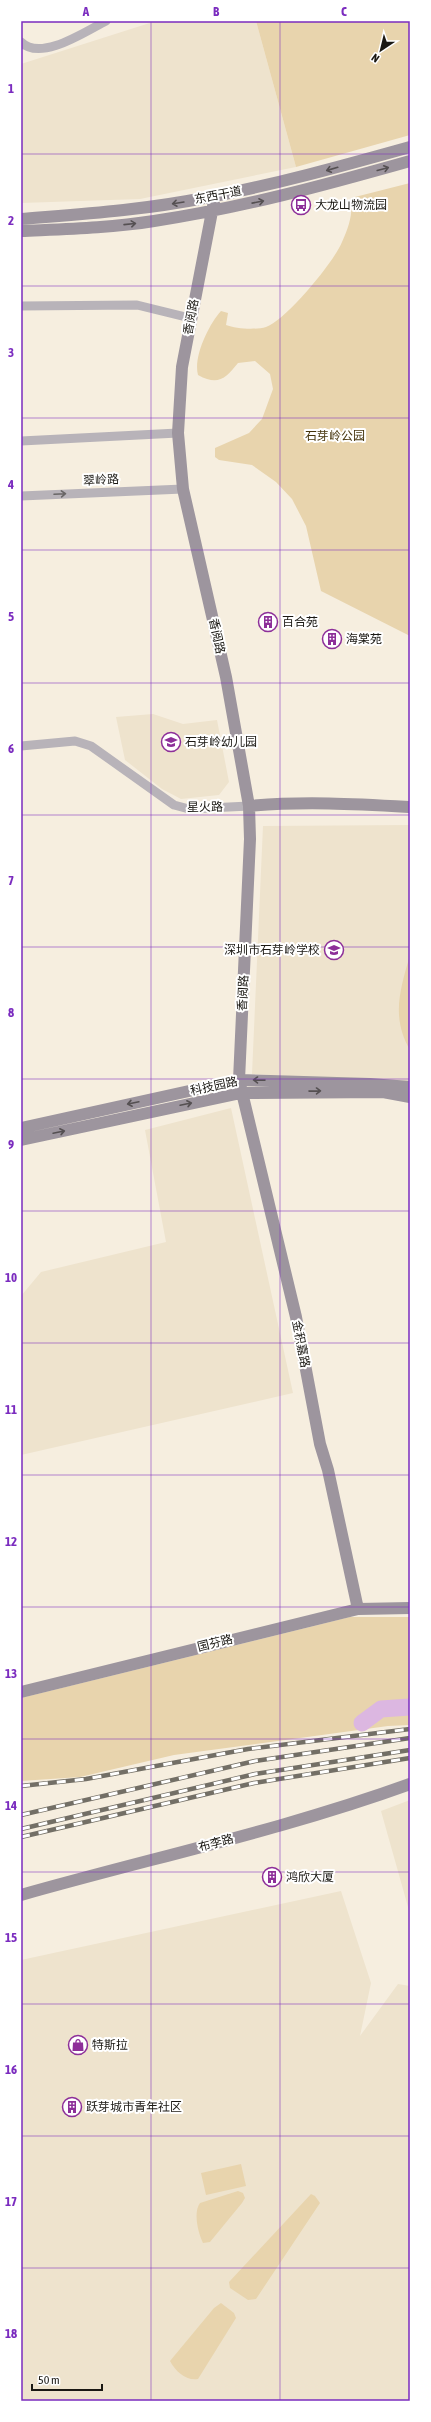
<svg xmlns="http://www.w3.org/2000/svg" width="431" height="2422" viewBox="0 0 431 2422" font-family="'Asap Condensed','Noto Sans SC',sans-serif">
<rect width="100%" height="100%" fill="#f6eedf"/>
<path fill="#eee3cd" d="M 156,21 L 256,21 L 296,167 L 140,199 L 21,203 L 21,64 Z
M 153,714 L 183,724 L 217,720 L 229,782 L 219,795 L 181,799 L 162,789 L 125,760 L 116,717 Z
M 410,825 L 410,1083 L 252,1074 L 263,826 Z
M 231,1108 L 293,1393 L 21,1455 L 21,1296 L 41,1272 L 166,1242 L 145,1130 Z
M 410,1800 L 410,1914 L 381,1811 Z
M 341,1891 L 371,1983 L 360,2036 L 398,1984 L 410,1986 L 410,2401 L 21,2401 L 21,1960 Z"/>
<path fill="#e8d4ad" d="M 256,21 L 410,21 L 410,135 L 296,167 Z
M 410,183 L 410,636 L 321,591 L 306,526 L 292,499 L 276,482 L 252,465 L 219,460 L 215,457 L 215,448 L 249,433 L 262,419 L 273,389 L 270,374 L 255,361 L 238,363 C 225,379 218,386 198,375 C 193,357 209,324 221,311 L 228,313 L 226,325 C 236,329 256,330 266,327 C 286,320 334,262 342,242 C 349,227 353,214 351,198 Z
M 410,955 L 410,1050 C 391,1017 400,990 410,955 Z
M 350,1617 L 410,1617 L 410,1725 L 388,1726 L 174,1755 L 80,1777 L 21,1781 L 21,1698 Z
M 241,2164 L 246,2186 L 206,2195 L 201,2173 Z
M 238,2191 L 243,2193 L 245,2198 L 242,2203 L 210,2242 L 203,2243 C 198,2233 193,2212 200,2203 Z
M 311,2194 L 315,2196 L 320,2203 L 256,2299 L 248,2300 L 230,2288 L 229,2282 Z
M 221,2303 L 234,2313 L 236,2318 L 198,2379 C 186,2381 176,2372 170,2361 L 214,2308 Z"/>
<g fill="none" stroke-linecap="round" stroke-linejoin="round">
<path stroke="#dcb7e1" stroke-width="17" d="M 362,1723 L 381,1709 L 410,1707"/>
<path stroke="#b8b3b9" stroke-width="9" d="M 21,42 C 41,62 86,31 106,21
M 21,306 L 137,305 L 190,318
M 21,441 L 178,433
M 21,496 L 183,489
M 21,746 L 75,741 L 91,746 L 174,805 L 189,809 L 249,806"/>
<path stroke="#9d959e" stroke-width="12" d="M 215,196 L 182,367 L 178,433 L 183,489 L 226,677 L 249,806 L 250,839 L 239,1080 L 296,1317 L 320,1444 L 328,1470 L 358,1609
M 21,219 C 82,214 144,210 204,198 C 274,185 342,166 410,147
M 21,231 C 65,229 110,228 154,221 C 241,208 325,185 410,161
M 249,806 C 303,801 356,804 410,807
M 21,1128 L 239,1080 L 370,1084 L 410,1087
M 21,1140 L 241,1093 L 383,1092 L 410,1097
M 21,1692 L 358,1609 L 410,1608
M 21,1895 C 151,1858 283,1830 410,1784"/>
<g stroke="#736f66" stroke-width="4.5">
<path id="rail" d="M 21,1786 L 86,1779 L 248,1749 L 410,1729
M 21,1815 L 255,1761 L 410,1738
M 21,1829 L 255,1774 L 410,1750
M 21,1837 L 254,1783 L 410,1758"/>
</g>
<use href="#rail" stroke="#fff" stroke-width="3" stroke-dasharray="9" stroke-linecap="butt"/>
</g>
<defs><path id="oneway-shaft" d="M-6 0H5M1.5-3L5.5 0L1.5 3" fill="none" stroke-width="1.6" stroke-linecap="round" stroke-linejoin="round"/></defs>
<g stroke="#555052">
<use href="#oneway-shaft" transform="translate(332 169) rotate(164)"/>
<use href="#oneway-shaft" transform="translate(383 169) rotate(-15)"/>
<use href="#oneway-shaft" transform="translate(258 202) rotate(-11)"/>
<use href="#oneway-shaft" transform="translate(178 203) rotate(171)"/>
<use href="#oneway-shaft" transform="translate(130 224) rotate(-6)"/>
<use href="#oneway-shaft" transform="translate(259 1080) rotate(-179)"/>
<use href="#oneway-shaft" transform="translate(315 1091) rotate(-1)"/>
<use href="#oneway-shaft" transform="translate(133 1103) rotate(168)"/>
<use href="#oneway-shaft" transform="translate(186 1104) rotate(-12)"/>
<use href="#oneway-shaft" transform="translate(59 1132) rotate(-12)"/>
</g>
<use stroke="#696666" href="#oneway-shaft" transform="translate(60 494) rotate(-3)"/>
<path fill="none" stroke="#7b2cbf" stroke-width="1" stroke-opacity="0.55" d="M 151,21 L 151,2401M 280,21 L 280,2401M 21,154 L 410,154M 21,286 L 410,286M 21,418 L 410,418M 21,550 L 410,550M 21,683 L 410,683M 21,815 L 410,815M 21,947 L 410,947M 21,1079 L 410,1079M 21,1211 L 410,1211M 21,1343 L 410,1343M 21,1475 L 410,1475M 21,1607 L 410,1607M 21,1739 L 410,1739M 21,1872 L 410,1872M 21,2004 L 410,2004M 21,2136 L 410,2136M 21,2268 L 410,2268"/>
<defs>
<g id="bus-ring" transform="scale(1)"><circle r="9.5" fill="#fff" stroke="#8d2f99" stroke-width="1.5"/><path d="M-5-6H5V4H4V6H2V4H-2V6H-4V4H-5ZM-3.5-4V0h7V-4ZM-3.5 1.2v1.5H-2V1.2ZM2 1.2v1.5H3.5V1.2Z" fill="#8d2f99"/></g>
<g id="building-ring" transform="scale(1)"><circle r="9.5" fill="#fff" stroke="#8d2f99" stroke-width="1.5"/><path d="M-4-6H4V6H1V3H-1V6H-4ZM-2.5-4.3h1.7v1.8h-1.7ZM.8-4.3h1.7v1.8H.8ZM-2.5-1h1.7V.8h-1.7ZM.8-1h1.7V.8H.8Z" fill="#8d2f99"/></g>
<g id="school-ring" transform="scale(1)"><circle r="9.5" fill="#fff" stroke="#8d2f99" stroke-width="1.5"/><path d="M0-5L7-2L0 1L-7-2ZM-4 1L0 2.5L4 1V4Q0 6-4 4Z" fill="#8d2f99"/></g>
<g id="shop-ring" transform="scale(1)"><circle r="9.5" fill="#fff" stroke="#8d2f99" stroke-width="1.5"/><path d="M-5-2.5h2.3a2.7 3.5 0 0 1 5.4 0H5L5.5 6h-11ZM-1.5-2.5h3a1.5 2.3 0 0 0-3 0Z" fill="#8d2f99"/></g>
</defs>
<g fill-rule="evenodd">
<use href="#bus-ring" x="301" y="205"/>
<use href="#building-ring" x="268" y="622"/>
<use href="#building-ring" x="332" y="639"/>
<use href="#school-ring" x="171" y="742"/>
<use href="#school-ring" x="334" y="950"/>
<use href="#building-ring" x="272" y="1877"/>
<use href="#shop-ring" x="78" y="2045"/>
<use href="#building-ring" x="72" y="2107"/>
</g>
<g text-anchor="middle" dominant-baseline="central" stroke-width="4" stroke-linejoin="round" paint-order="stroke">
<g font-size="12" fill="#1a1813" stroke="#fff">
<text transform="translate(218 195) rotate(-11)">东西干道</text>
<text transform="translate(191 317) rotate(-79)">香阅路</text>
<text transform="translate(101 480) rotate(-3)">翠岭路</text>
<text transform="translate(217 636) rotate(78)">香阅路</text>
<text transform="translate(205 807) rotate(-1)">星火路</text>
<text transform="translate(243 993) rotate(-87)">香阅路</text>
<text transform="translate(214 1086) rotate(-12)">科技园路</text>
<text transform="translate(301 1344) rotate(79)">金积嘉路</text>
<text transform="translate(215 1643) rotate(-14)">国芬路</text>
<text transform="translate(216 1843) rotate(-15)">布李路</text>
</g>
<g font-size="12" fill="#1a1813" stroke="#fff" text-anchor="start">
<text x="315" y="205">大龙山物流园</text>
<text x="282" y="622">百合苑</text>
<text x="346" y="639">海棠苑</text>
<text x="185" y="742">石芽岭幼儿园</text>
<text x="320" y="950" text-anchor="end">深圳市石芽岭学校</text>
<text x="286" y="1877">鸿欣大厦</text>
<text x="92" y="2045">特斯拉</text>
<text x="86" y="2107">跃芽城市青年社区</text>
</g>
<g font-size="12" fill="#45340c" stroke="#fff">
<text x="335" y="436">石芽岭公园</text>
</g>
</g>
<rect width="431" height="2422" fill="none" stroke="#ffffff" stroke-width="44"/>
<g transform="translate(381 50) rotate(215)" stroke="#ffffff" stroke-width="3" paint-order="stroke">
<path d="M0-3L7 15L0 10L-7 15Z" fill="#1a1813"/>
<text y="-6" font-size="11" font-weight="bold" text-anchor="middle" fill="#1a1813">N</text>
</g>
<path d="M32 2384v6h70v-6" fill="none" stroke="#1a1813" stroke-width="2"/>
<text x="38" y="2384" font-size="12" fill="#1a1813" stroke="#ffffff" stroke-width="3" paint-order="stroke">50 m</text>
<rect x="22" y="22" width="387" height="2378" fill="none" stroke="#7b2cbf" stroke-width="1.5"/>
<g font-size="13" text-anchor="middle" font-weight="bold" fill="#7b2cbf">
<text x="86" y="16">A</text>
<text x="216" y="16">B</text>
<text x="344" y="16">C</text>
<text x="11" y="93">1</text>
<text x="11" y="225">2</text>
<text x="11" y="357">3</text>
<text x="11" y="489">4</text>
<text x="11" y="621">5</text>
<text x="11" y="753">6</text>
<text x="11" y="885">7</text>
<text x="11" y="1017">8</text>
<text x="11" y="1149">9</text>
<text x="11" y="1282">10</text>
<text x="11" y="1414">11</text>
<text x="11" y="1546">12</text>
<text x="11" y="1678">13</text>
<text x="11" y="1810">14</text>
<text x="11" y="1942">15</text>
<text x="11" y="2074">16</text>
<text x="11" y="2206">17</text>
<text x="11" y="2338">18</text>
</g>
</svg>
